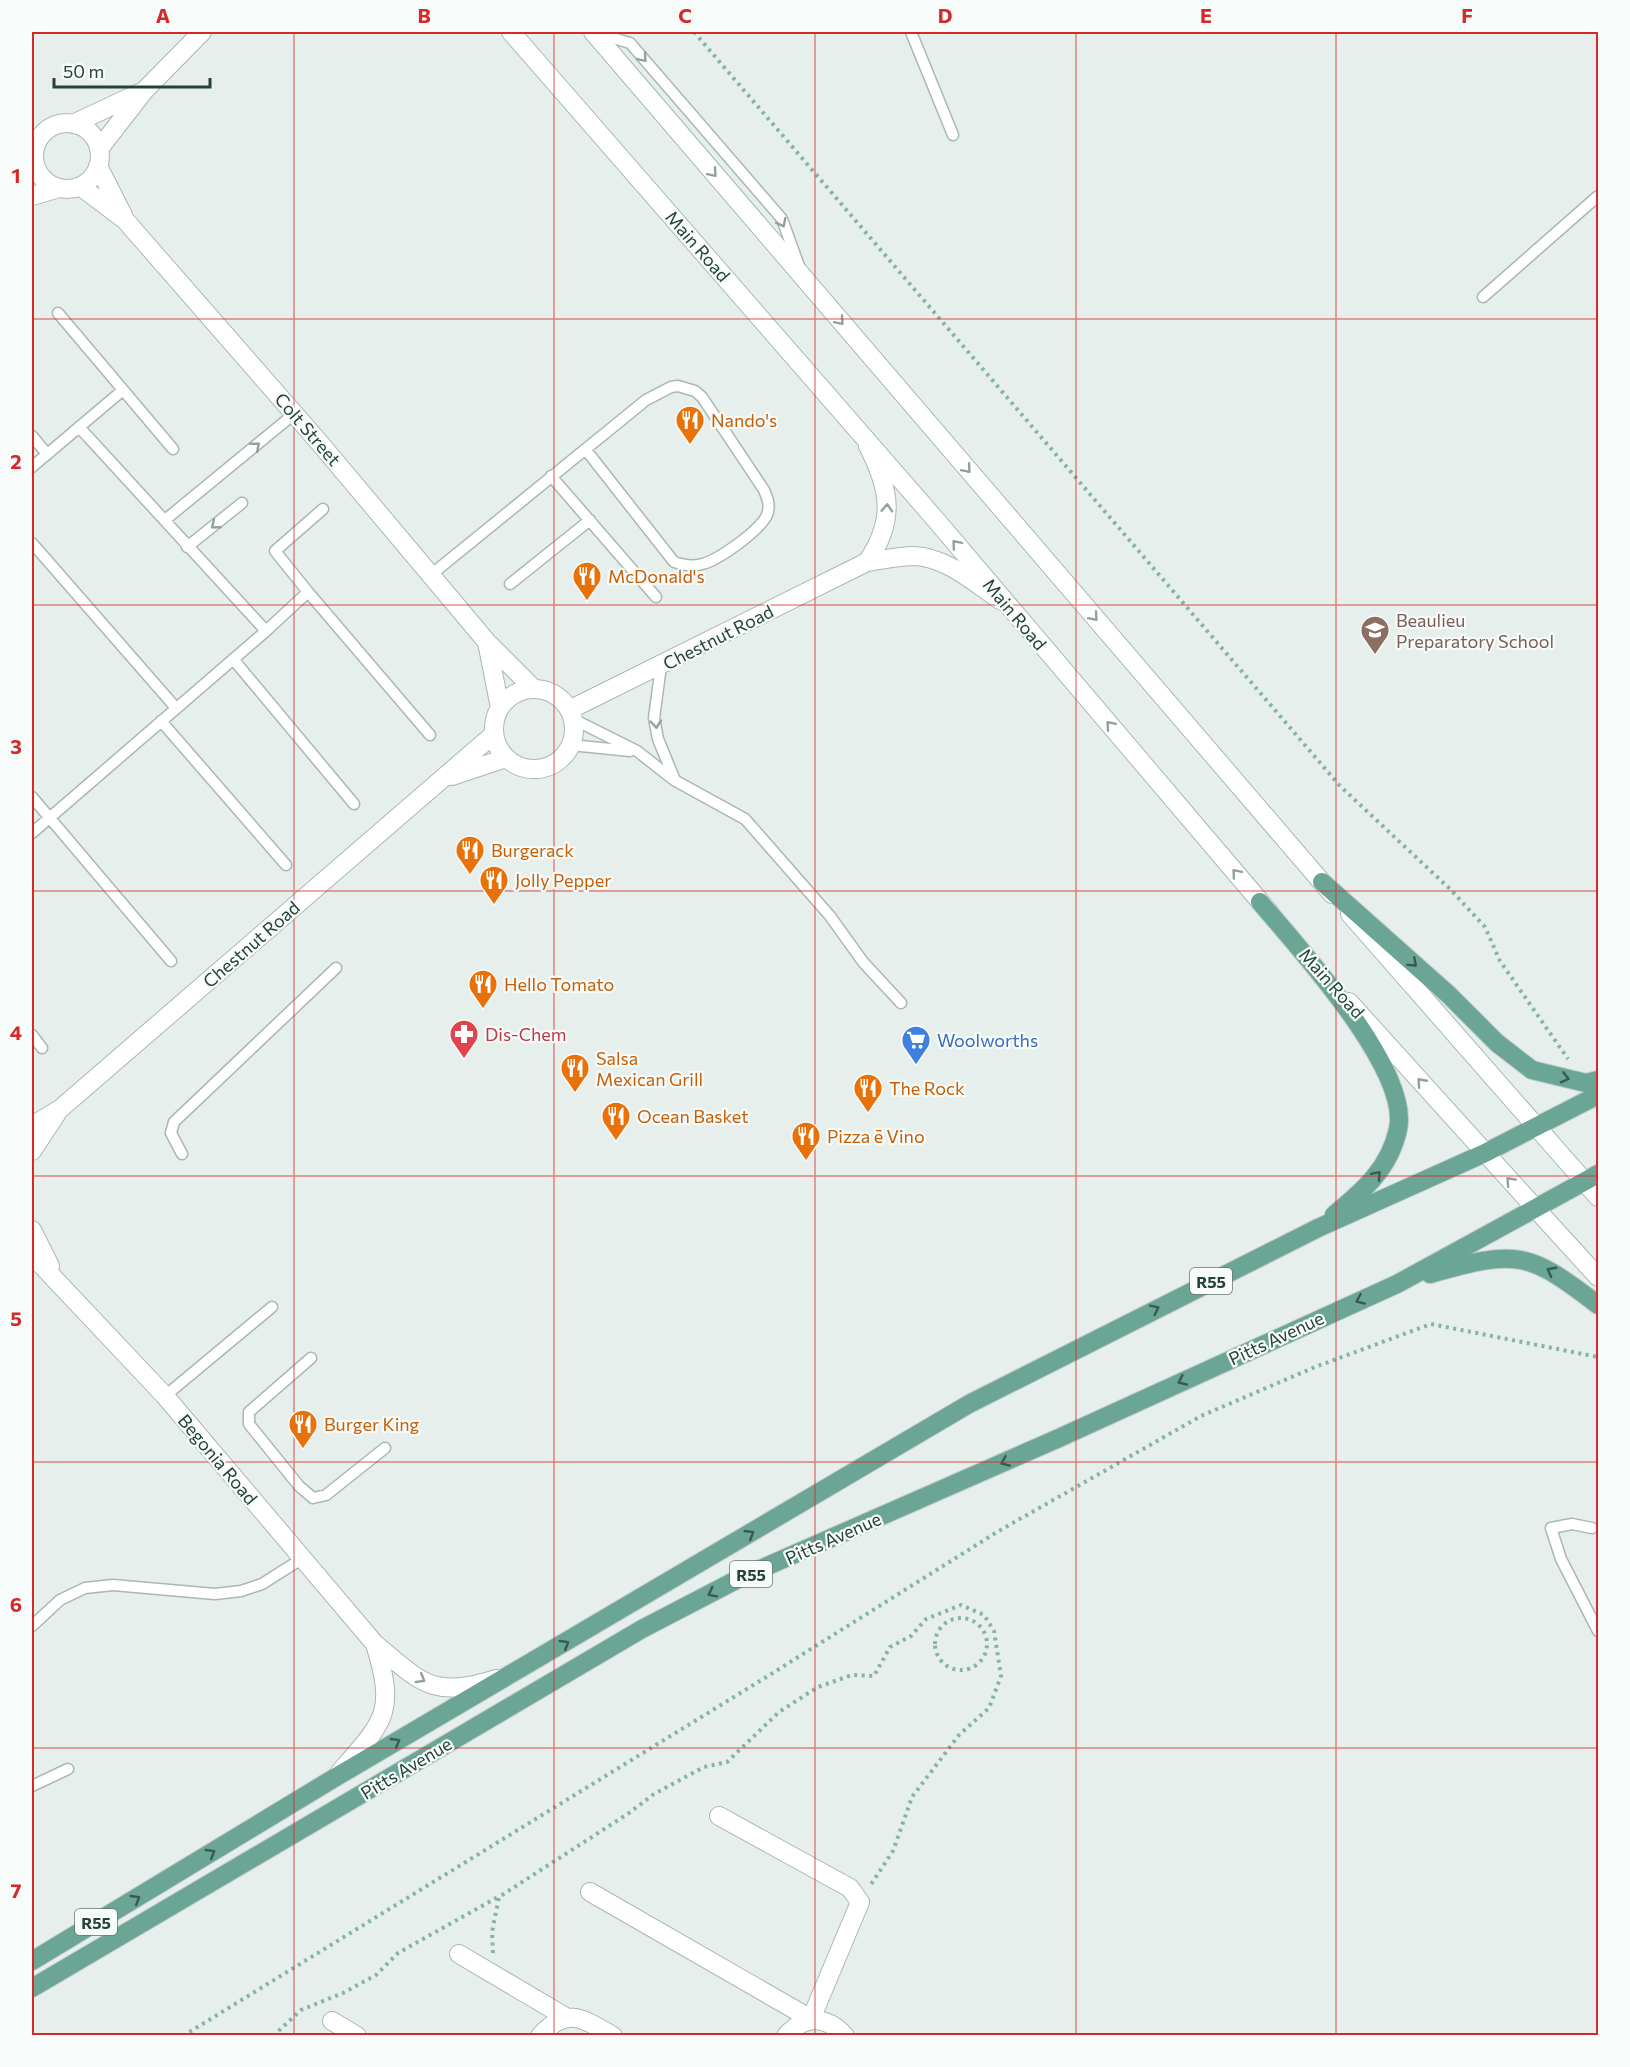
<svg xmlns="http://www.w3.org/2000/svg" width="1630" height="2067" viewBox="0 0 1630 2067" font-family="Commissioner,sans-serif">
<rect width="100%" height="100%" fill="#e6efeb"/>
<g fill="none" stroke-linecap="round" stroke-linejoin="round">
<g stroke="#a8b8b2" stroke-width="13">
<path id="service" d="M 911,32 L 953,135
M 596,33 L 630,43 L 782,219 L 799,266
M 1483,297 L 1598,196
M 58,313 L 173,449
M 79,427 L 266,631 L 308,592 L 430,735
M 32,436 L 47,454
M 32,467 L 123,390
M 551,476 L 656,597
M 165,520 L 294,414
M 32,543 L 176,708
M 187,547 L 242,503
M 432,574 L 646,400 L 671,387 L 678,386 L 695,391 L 702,397 L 764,490 C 768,499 771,508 766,517 C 757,532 719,560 702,564 C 692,567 684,565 674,562 L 586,450
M 510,584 L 590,520
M 308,592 L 275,551 L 323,509
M 233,659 L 354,804
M 661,666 L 654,718 L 658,739 L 674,778
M 573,719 L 637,751 L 674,780 L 745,819 L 830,916 L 863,962 L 901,1003
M 161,721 L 286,865
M 571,745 L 630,751
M 32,797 L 171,961
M 32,833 L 266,631
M 32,1035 L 42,1048
M 182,1154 L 171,1133 L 174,1122 L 336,968
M 311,1358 L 249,1412 L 249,1424 L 299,1486 L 313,1498 L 326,1495 L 385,1448
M 165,1396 L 272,1307
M 1592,1528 L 1572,1524 L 1551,1528 L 1561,1559 L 1598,1631
M 32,1626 L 60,1600 L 85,1588 L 113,1585 L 215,1594 L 241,1591 L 262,1584 L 303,1558
M 32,1786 L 68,1769"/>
</g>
<g stroke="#a8b8b2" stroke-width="20">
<path id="minor" d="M34 156a33 33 0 1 1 66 0a33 33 0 1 1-66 0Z
M 73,124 L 139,93
M 99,149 L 144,91 L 202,32
M 98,166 L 123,215
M 80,186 L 125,220 L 318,441 L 487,642 L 534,689
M 32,196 L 59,188
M 867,562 C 896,520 890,489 868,446
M 487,642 L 500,708
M494 729a40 40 0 1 1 80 0a40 40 0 1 1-80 0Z
M 569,710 L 867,562 C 882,560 899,556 914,556 C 946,557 975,583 1000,600
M 452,776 L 506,758
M 32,1126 L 60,1109 L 494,734
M 32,1151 L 57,1113
M 32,1230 L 50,1266
M 32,1255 L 165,1396 L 375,1644 C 422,1683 432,1699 496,1679
M 340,1772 C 385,1720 396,1713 375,1644
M 590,1892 L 811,2019 L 860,1902 L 850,1888 L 719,1816
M 459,1954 L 564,2016
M 332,2021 L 357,2036
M 540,2036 C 567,2006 582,2018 613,2036
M 786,2036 C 804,2015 826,2015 845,2036"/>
</g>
<g stroke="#a8b8b2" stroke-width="20">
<path id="tertiary" d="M 1584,1181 L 1598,1197
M 1536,1209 L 1598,1277"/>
</g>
<g stroke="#a4bbb3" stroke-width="20">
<path id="secondary" d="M 511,32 L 936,520 L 1269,912
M 593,32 L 1332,894
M 1350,914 L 1584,1181
M 1349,1002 L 1536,1209"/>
</g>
<g stroke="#c2cac8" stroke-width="20">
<path id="primary" d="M 1322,882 L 1449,995 L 1497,1043 L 1532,1070 L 1586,1083 L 1598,1080
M 1260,902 C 1298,947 1411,1070 1398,1129 C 1390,1168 1363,1191 1334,1215
M 1430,1274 C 1516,1250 1527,1250 1598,1305
M 32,1961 L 336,1777 L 969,1404 L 1318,1228 L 1485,1153 L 1598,1095
M 32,1988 L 642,1629 L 740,1578 L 1059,1438 L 1397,1284 L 1598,1174"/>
</g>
<path stroke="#86b3a5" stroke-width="4" stroke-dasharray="3 4.5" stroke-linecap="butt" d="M 694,32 L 1340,786 L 1450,889 L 1485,927 L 1500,961 L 1568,1059
M935 1644a26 26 0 1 1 52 0a26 26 0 1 1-52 0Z
M 493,1953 L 492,1932 L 499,1897 L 629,1813 L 654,1794 L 704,1767 L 727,1762 L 779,1712 L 818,1687 L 852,1675 L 874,1676 L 890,1647 L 911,1636 L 926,1619 L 961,1605 L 984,1615 L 994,1631 L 1001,1676 L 989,1708 L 959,1735 L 912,1797 L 893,1851 L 870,1886
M 183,2036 L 768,1676 L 997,1532 L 1201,1416 L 1315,1367 L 1431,1324 L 1598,1357
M 273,2036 L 301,2010 L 343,1993 L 376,1975 L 398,1953 L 498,1897"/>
<use href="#service" stroke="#fff" stroke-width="10"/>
<use href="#minor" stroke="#fff" stroke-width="18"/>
<use href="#tertiary" stroke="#fff" stroke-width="18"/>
<use href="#secondary" stroke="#fff" stroke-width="18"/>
<use href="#primary" stroke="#6aa596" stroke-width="18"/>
</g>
<defs><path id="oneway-chevron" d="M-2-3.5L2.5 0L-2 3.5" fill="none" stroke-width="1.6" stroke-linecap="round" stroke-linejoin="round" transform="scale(1.5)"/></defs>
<g stroke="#92a09c">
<use href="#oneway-chevron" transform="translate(643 58) rotate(49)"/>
<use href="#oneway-chevron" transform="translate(713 173) rotate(49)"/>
<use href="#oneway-chevron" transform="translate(782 223) rotate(63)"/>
<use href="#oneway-chevron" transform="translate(840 321) rotate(49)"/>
<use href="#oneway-chevron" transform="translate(256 446) rotate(-40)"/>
<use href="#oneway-chevron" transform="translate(967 469) rotate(49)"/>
<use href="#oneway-chevron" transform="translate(887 508) rotate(-87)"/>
<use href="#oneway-chevron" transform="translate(215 525) rotate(141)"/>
<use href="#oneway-chevron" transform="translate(956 544) rotate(-130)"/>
<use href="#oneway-chevron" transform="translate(1094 617) rotate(49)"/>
<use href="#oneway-chevron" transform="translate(656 724) rotate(85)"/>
<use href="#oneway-chevron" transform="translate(1110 725) rotate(-131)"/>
<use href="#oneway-chevron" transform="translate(1236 873) rotate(-130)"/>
<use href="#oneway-chevron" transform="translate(1421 1082) rotate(-132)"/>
<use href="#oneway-chevron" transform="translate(1510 1181) rotate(-133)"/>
<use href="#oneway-chevron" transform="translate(421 1679) rotate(31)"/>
</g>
<g stroke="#365b51">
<use href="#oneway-chevron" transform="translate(1413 963) rotate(42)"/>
<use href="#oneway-chevron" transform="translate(1565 1078) rotate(14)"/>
<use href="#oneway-chevron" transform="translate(1377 1175) rotate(-49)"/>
<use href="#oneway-chevron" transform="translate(1551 1271) rotate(-152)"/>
<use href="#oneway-chevron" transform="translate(1360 1300) rotate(156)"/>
<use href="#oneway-chevron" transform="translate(1155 1309) rotate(-26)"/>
<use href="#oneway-chevron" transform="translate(1182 1381) rotate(155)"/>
<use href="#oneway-chevron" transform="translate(1005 1462) rotate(156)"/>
<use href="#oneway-chevron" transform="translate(750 1534) rotate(-31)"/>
<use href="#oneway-chevron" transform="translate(712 1593) rotate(153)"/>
<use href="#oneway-chevron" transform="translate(565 1644) rotate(-31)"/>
<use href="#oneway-chevron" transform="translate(396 1742) rotate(-30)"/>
<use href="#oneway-chevron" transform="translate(211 1853) rotate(-31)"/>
<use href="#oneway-chevron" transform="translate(136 1899) rotate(-31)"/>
</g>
<path fill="none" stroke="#d62828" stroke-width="1.5" stroke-opacity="0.55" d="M 294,32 L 294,2036M 554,32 L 554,2036M 815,32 L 815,2036M 1076,32 L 1076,2036M 1336,32 L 1336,2036M 32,319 L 1598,319M 32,605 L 1598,605M 32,891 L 1598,891M 32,1176 L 1598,1176M 32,1462 L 1598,1462M 32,1748 L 1598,1748"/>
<defs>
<g id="restaurant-pin" transform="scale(1.5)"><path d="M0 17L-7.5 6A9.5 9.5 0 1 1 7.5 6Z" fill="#e8710a" stroke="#f7fbf9"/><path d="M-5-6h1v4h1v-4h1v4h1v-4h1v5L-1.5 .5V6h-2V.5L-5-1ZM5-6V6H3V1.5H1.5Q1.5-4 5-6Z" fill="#fff"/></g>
<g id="school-pin" transform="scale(1.5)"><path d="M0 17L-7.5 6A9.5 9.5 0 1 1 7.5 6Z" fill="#8d6e63" stroke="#f7fbf9"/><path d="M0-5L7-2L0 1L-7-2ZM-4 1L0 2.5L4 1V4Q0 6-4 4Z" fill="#fff"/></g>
<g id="pharmacy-pin" transform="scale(1.5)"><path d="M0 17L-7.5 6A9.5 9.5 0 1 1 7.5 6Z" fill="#e0444e" stroke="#f7fbf9"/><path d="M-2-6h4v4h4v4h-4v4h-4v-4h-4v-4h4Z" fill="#fff"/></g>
<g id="supermarket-pin" transform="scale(1.5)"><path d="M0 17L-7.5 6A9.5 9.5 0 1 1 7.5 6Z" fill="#3f7fe0" stroke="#f7fbf9"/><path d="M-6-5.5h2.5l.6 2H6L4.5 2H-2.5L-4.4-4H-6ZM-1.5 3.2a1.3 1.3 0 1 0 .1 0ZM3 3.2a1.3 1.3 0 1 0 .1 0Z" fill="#fff"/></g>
</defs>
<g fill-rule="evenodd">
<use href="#restaurant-pin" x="690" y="420"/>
<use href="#restaurant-pin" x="587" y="576"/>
<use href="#school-pin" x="1375" y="630"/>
<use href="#restaurant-pin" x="470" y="850"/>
<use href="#restaurant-pin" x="494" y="880"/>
<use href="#restaurant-pin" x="483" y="984"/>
<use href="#pharmacy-pin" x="464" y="1034"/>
<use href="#supermarket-pin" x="916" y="1040"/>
<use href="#restaurant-pin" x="575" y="1068"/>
<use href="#restaurant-pin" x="868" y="1088"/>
<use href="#restaurant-pin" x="616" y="1116"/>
<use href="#restaurant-pin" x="806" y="1136"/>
<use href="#restaurant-pin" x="303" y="1424"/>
</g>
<g text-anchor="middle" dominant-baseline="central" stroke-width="4.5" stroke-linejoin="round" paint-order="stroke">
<g fill="#f7fbf9" stroke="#637a73" stroke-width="1.5">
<rect x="1190" y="1268" width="42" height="26" rx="4.5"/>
<rect x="730" y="1561" width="42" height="26" rx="4.5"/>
<rect x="75" y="1909" width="42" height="26" rx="4.5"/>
</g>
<g font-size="16" font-weight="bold" fill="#24423a">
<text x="1211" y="1281">R55</text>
<text x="751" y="1574">R55</text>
<text x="96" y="1922">R55</text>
</g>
<g font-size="18" fill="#24423a" stroke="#f7fbf9">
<text transform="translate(698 246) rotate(49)">Main Road</text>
<text transform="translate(308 429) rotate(49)">Colt Street</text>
<text transform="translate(1015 614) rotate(50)">Main Road</text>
<text transform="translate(718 637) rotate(-27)">Chestnut Road</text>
<text transform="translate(251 944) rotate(-41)">Chestnut Road</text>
<text transform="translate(1332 983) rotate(48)">Main Road</text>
<text transform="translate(1276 1338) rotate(-25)">Pitts Avenue</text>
<text transform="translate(218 1459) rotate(50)">Begonia Road</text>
<text transform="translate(833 1538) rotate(-24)">Pitts Avenue</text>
<text transform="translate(406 1768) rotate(-31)">Pitts Avenue</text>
</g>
<g font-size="18" fill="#c56008" stroke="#f7fbf9" text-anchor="start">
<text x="711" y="420">Nando's</text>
<text x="608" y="576">McDonald's</text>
<text x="491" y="850">Burgerack</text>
<text x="515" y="880">Jolly Pepper</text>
<text x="504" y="984">Hello Tomato</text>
<text x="596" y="1058">Salsa<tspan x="596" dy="21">Mexican Grill</tspan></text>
<text x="889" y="1088">The Rock</text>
<text x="637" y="1116">Ocean Basket</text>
<text x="827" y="1136">Pizza ē Vino</text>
<text x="324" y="1424">Burger King</text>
</g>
<g font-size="18" fill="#785e54" stroke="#f7fbf9" text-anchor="start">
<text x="1396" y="620">Beaulieu<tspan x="1396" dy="21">Preparatory School</tspan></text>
</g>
<g font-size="18" fill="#be3a42" stroke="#f7fbf9" text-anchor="start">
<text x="485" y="1034">Dis-Chem</text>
</g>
<g font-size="18" fill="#366cbe" stroke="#f7fbf9" text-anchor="start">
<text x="937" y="1040">Woolworths</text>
</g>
</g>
<rect width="1630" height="2067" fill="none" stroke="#f7fbf9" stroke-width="66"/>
<path d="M54 78v9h156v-9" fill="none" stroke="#24423a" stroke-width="3"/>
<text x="63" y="78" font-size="18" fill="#24423a" stroke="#f7fbf9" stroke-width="4.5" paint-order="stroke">50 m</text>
<rect x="33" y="33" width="1564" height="2001" fill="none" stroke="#d62828" stroke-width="2"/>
<g font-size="20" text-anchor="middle" font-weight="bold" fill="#d62828">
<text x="163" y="23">A</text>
<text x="424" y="23">B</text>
<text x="685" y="23">C</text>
<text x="945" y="23">D</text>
<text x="1206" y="23">E</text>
<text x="1467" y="23">F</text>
<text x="16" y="183">1</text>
<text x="16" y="469">2</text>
<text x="16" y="754">3</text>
<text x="16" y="1040">4</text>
<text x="16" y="1326">5</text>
<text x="16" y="1612">6</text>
<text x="16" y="1898">7</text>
</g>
</svg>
